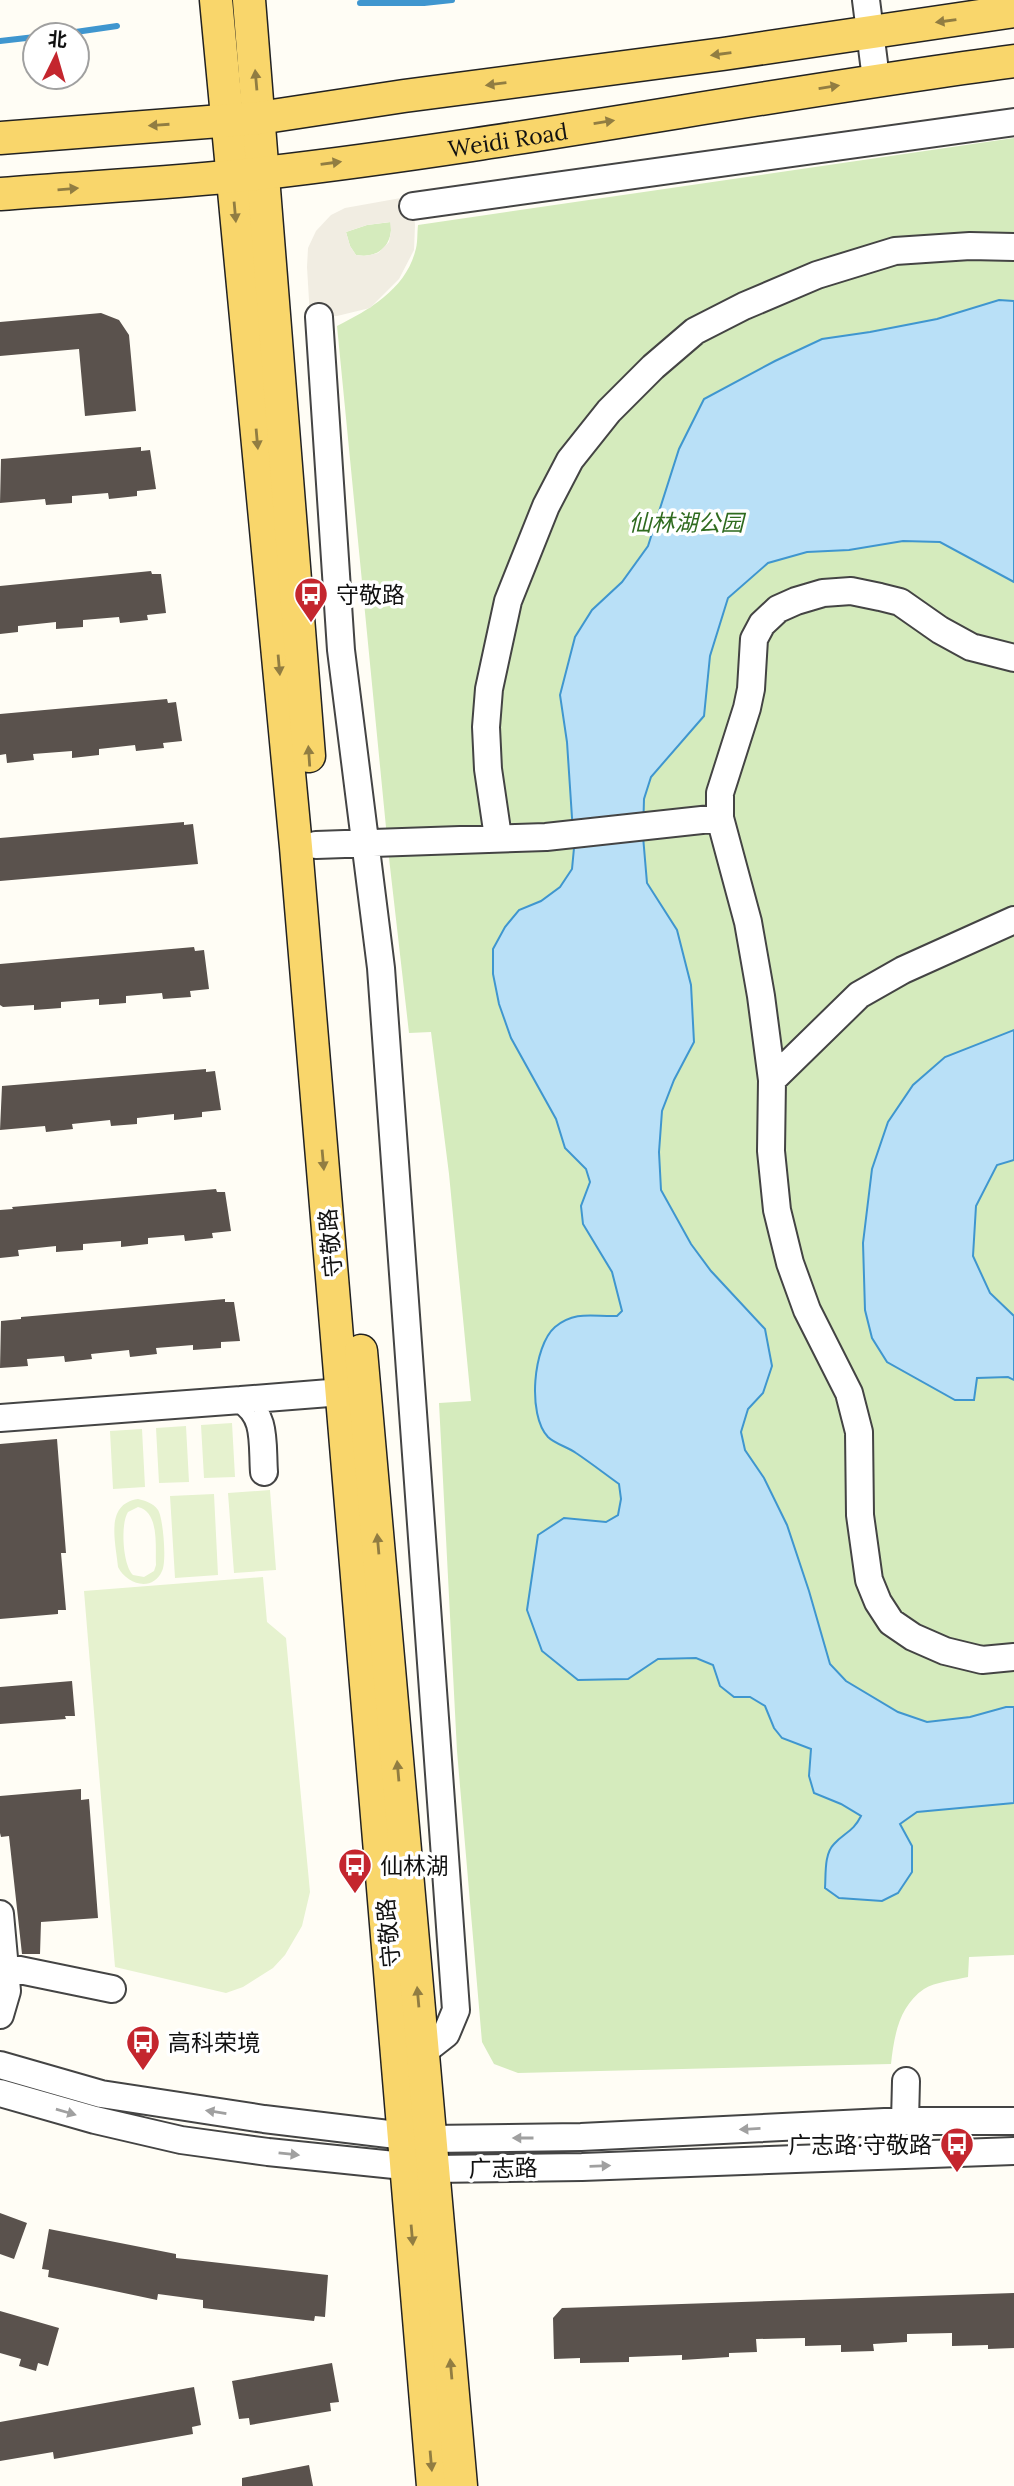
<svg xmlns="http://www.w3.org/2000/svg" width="1014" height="2486" viewBox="0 0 1014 2486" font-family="Lora,'Noto Sans SC',serif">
<rect width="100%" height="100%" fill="#fffdf5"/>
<path fill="#d5ebbd" d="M 1014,138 L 1014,1955 L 969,1957 L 968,1977 C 955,1980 935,1982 924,1989 C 899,2006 894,2036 891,2064 L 518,2073 L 494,2064 L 482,2042 L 457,1751 L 439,1403 L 471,1401 L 449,1174 L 431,1032 L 409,1033 L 389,858 L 337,326 C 369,310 405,289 415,252 C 418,244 417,233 418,225 Z
M 391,222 C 393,245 379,259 356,255 L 350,246 L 346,232 L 367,225 Z"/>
<path fill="#e6f2cf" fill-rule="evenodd" d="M 232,1423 L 235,1477 L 204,1478 L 201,1425 Z
M 186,1426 L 189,1482 L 159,1483 L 156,1428 Z
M 142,1429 L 145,1487 L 113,1489 L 110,1431 Z
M 270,1490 L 276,1570 L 234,1573 L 228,1493 Z
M 214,1494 L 218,1575 L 175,1578 L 170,1496 Z
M 138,1499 C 146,1501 153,1503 158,1510 C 163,1517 167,1562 162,1571 C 153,1592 127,1585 118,1567 C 116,1543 104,1504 138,1499 ZM 138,1507 C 160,1512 155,1548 156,1565 L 154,1571 L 144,1577 L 133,1575 C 123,1566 120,1524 128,1512 Z
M 263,1577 L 267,1622 L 286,1638 L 310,1892 L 302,1926 L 285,1955 L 273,1968 L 243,1987 L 226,1993 L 115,1967 L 84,1591 Z"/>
<path fill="#f1ede2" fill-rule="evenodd" d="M 412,196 L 415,225 L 414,250 L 399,279 L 370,308 L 337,316 L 310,317 L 307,267 L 308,248 L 316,231 L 331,215 L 345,208 ZM 390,222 L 391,231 L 389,242 L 378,253 L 365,256 L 356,255 L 350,246 L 346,232 L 367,225 Z"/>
<path fill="#b9e0f7" stroke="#3f96cf" stroke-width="2" d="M 999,300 L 1014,301 L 1014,582 L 940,542 L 903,541 L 849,550 L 807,552 L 768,563 L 728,598 L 710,656 L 704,716 L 651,777 L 644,799 L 643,836 L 647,883 L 677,930 L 691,985 L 694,1042 L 674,1080 L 662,1111 L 659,1152 L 661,1190 L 691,1244 L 711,1271 L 765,1329 L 772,1366 L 763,1393 L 748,1409 L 741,1432 L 745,1450 L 764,1478 L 787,1525 L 809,1591 L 830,1664 L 846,1681 L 898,1712 L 927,1722 L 970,1717 L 1006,1707 L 1014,1707 L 1014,1803 L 917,1812 L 900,1824 L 912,1846 L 912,1872 L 898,1893 L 882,1901 L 839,1898 L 825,1888 C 826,1874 824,1854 834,1844 C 845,1832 853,1832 861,1816 L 841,1804 L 814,1793 L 809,1776 L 811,1749 L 782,1738 L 774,1728 L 765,1706 L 750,1697 L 734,1697 L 720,1686 L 713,1665 L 696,1658 L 658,1659 L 628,1679 L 578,1680 L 542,1651 L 527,1610 L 538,1535 L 564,1518 L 606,1522 L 618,1515 L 621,1499 L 619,1484 C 605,1474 591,1463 576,1453 C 568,1447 555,1444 548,1437 C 527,1415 533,1346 555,1327 C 576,1310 594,1317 617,1316 L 622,1311 L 612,1272 L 583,1224 L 581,1206 L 590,1182 L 586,1169 L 565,1148 L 556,1119 L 511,1038 L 499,1004 L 493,974 L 493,949 L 505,927 L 519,910 L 541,901 L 560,887 L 572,869 L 574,848 L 567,742 L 560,695 L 575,637 L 592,610 L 622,582 L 648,546 L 679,449 L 704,399 L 775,361 L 822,339 L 870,332 L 937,319 Z
M 1014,1030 L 1014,1160 L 997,1165 L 976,1206 L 973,1256 L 990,1293 L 1014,1316 L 1014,1380 L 1008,1377 L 977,1378 L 974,1400 L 955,1400 L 887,1362 L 872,1338 L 865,1310 L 863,1243 L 872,1169 L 888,1122 L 913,1085 L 945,1057 Z"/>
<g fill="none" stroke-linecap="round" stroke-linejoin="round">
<path stroke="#3f96cf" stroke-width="6" d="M 360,3 L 424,3 L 452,0
M 55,35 L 117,26
M 0,41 L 35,37"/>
</g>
<path fill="#5a524d" d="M 101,313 L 119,320 L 129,335 L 136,411 L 85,416 L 79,349 L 0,356 L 0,322 Z
M 141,447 L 141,451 L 150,450 L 156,489 L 137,491 L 137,496 L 109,499 L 108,493 L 72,496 L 72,503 L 46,505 L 45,499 L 0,503 L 1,459 Z
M 151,571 L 152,574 L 161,574 L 166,613 L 147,615 L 148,620 L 120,623 L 119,617 L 83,620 L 83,627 L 56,629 L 56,622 L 18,626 L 18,632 L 0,634 L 0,586 Z
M 167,699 L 168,703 L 176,702 L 182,741 L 163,743 L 164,748 L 136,751 L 135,745 L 99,749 L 99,755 L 72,758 L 72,751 L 33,754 L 34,760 L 7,763 L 6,754 L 0,755 L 0,714 Z
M 184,822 L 184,825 L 193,824 L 198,864 L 0,881 L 0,838 Z
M 194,947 L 195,951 L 204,950 L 209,989 L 190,991 L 191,997 L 163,999 L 162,993 L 126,996 L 126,1003 L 99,1005 L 99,999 L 61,1002 L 61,1008 L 34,1010 L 34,1005 L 3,1007 L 0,1005 L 0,964 Z
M 206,1069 L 206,1072 L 215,1071 L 221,1110 L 202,1112 L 202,1117 L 174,1120 L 174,1114 L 137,1118 L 137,1124 L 111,1126 L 110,1120 L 72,1124 L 73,1129 L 46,1132 L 45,1126 L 0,1130 L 2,1086 Z
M 216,1189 L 217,1192 L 225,1192 L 231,1231 L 212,1233 L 213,1238 L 185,1241 L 184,1235 L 148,1238 L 148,1244 L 121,1247 L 121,1241 L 83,1244 L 83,1250 L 56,1252 L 56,1246 L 18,1250 L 19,1256 L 0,1258 L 0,1210 L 13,1209 L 12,1207 Z
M 225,1299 L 225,1302 L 234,1302 L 240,1341 L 221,1342 L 221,1348 L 193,1350 L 193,1345 L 156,1348 L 157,1354 L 130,1357 L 129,1350 L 91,1354 L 92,1359 L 65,1362 L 64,1356 L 27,1359 L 28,1366 L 0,1368 L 1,1321 L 21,1319 L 21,1317 Z
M 57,1439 L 66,1553 L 61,1553 L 66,1610 L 58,1610 L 58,1614 L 0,1619 L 0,1444 Z
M 72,1681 L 75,1716 L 65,1716 L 66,1719 L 0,1724 L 0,1687 Z
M 81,1789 L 81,1800 L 89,1799 L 98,1918 L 41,1922 L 40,1954 L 22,1954 L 9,1836 L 1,1837 L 0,1833 L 0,1796 Z
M 0,2213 L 27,2223 L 14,2259 L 0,2254 Z
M 49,2229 L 176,2254 L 176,2258 L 328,2275 L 325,2317 L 315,2316 L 314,2321 L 203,2308 L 203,2300 L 158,2294 L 157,2300 L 48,2277 L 49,2270 L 42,2269 Z
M 1014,2293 L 1014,2348 L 988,2349 L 988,2345 L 952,2346 L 952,2333 L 907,2334 L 907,2342 L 873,2344 L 874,2351 L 841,2352 L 841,2345 L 805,2346 L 805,2338 L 756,2339 L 757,2352 L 729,2353 L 729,2357 L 682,2360 L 682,2355 L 629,2357 L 629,2362 L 580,2363 L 580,2358 L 554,2359 L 553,2318 L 562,2308 Z
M 0,2311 L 59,2328 L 48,2366 L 38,2363 L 36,2371 L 19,2366 L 21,2359 L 0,2353 Z
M 332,2363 L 339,2402 L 330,2403 L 331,2411 L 250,2425 L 249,2418 L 239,2419 L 232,2381 Z
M 194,2387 L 201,2425 L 192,2427 L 193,2434 L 54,2459 L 53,2452 L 0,2461 L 0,2422 Z
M 309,2465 L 313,2486 L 242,2486 L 242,2478 Z"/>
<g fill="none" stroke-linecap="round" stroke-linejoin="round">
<g stroke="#444" stroke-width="30">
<path id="minor" d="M 866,0 L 876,79
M 413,206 L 1014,122
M 319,317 L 341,650 L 381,968 L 456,2010 L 446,2034 L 423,2052
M 1014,658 L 971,647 L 940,630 L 900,602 L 880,597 L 851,591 L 823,593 L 796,601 L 778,609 L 762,624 L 754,639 L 751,689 L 747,708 L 720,793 L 720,818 L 748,922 L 761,996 L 772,1080 L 771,1151 L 777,1210 L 790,1263 L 807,1310 L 849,1393 L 859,1432 L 860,1515 L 869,1580 L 878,1602 L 891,1622 L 913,1637 L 945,1651 L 982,1660 L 1014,1657
M 498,837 L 488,769 L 486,727 L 489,689 L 508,601 L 546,506 L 570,460 L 609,411 L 653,367 L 695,331 L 744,306 L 817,275 L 895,251 L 970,246 L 1014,247
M 316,845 L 546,837 L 720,818
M 772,1080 L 859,995 L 903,970 L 1014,920
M 241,1400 L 342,1392
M 0,1418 L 241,1400 C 267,1414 262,1445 264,1472
M 0,1914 L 7,1991 L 0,2015
M 5,1967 L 112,1989
M 0,2065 L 101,2094 L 264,2119 L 430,2139 L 581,2137 L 905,2121 L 1014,2121
M 0,2093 L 95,2120 L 181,2140 L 268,2152 L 433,2169 L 582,2167 L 1014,2151
M 905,2121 L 906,2081"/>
</g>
<g stroke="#222" stroke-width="35">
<g id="major">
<path d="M 216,0 L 296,847 L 433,2486"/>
<path d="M 249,0 L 309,756"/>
<path d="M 0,138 L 259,118 L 404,96 L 723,54 L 1014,11"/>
<path id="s1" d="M 0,194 C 88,187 177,183 264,173 C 515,144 764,94 1014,61"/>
<path d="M 361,1351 L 461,2486"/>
</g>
</g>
<use href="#minor" stroke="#fff" stroke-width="26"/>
<use href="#major" stroke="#f9d66b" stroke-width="32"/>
</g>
<defs><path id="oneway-solid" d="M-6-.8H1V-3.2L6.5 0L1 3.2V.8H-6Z" transform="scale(1.75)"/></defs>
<g fill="#917d42">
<use href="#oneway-solid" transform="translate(946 21) rotate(172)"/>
<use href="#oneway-solid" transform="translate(721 54) rotate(172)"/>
<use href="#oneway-solid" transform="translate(256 80) rotate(-95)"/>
<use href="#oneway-solid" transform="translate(496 84) rotate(173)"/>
<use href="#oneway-solid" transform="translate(829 87) rotate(-9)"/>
<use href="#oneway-solid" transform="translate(604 122) rotate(-9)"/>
<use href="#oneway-solid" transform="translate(159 125) rotate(176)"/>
<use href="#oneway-solid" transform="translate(331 163) rotate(-8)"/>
<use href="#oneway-solid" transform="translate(68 189) rotate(-5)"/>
<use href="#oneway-solid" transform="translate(235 212) rotate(85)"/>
<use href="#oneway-solid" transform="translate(257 439) rotate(85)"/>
<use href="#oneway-solid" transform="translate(279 665) rotate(85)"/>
<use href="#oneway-solid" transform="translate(309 756) rotate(-94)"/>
<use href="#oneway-solid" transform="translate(323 1160) rotate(85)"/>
<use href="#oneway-solid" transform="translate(378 1544) rotate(-95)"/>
<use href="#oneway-solid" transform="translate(398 1771) rotate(-95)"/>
<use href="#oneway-solid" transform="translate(418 1997) rotate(-95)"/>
<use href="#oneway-solid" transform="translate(412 2235) rotate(85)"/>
<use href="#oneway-solid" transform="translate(451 2369) rotate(-95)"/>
<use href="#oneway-solid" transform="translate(431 2461) rotate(85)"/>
</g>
<g fill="#a0a0a0">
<use href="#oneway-solid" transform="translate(66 2112) rotate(16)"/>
<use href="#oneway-solid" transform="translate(216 2112) rotate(-171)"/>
<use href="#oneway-solid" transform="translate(750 2129) rotate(177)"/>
<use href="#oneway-solid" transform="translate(523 2138) rotate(180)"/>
<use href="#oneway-solid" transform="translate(289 2154) rotate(6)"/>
<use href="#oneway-solid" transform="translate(600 2166) rotate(-2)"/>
</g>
<defs>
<g id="bus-pin" transform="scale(1.75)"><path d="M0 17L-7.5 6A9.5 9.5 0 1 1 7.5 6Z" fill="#c4262e" stroke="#fff"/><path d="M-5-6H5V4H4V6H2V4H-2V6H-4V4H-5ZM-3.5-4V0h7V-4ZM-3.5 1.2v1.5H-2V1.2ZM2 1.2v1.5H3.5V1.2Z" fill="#fff"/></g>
</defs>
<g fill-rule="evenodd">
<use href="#bus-pin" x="311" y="594"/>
<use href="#bus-pin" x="355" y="1865"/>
<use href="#bus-pin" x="143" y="2042"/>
<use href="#bus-pin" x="957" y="2144"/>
</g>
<g text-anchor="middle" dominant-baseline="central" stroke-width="7" stroke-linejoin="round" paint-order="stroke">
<g font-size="23" fill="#111" stroke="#fff">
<text stroke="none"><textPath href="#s1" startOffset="511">Weidi Road</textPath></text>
<text transform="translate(330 1243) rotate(-95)">守敬路</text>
<text transform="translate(388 1933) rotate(-95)">守敬路</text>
<text transform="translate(503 2168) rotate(-1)">广志路</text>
</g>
<g font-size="23" font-style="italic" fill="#2f6b1f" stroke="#fff">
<text x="686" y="522">仙林湖公园</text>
</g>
<g font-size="23" fill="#111" stroke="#fff" text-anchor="start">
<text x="336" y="594">守敬路</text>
<text x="380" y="1865">仙林湖</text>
<text x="168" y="2042">高科荣境</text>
<text x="932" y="2144" text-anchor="end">广志路·守敬路</text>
</g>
</g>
<g transform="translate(56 56) rotate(5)"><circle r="33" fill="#ffffff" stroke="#a0a0a0" stroke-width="2"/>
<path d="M0-5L12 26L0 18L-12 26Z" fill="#c4262e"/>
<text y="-10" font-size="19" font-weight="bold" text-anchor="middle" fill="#111111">北</text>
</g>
</svg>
